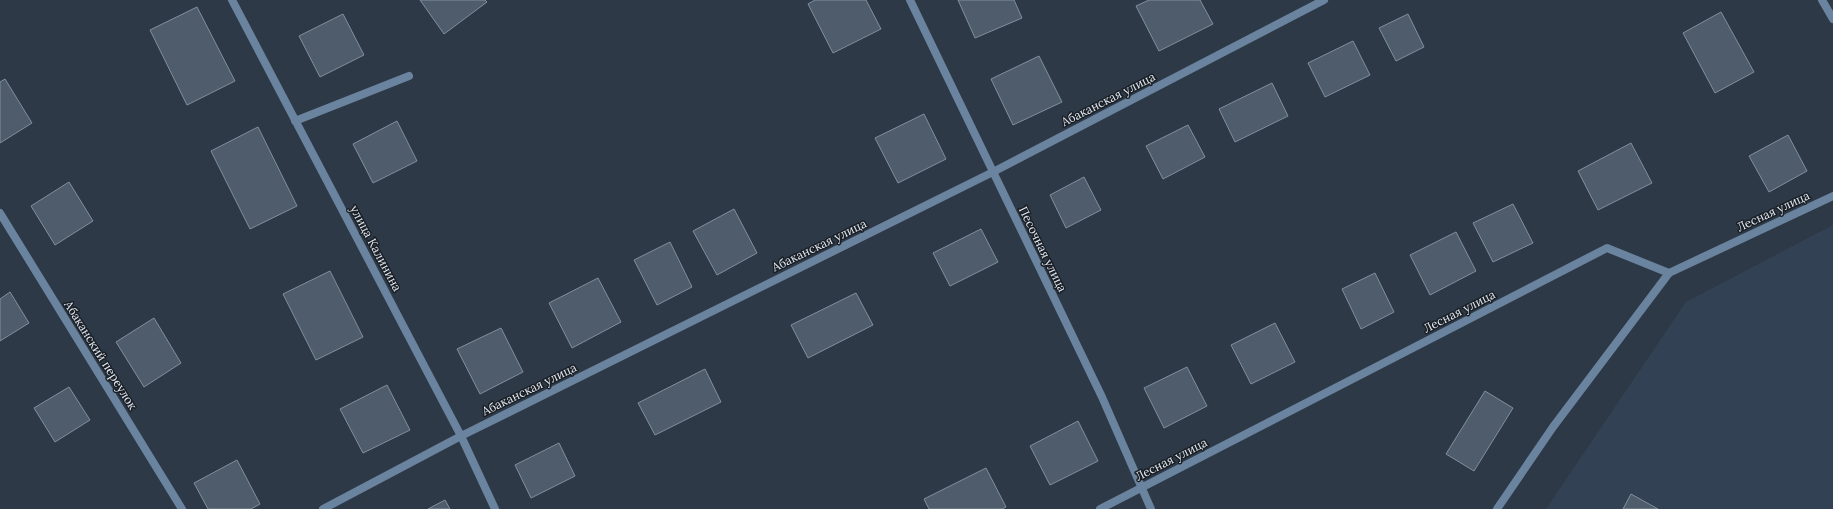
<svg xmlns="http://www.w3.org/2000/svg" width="1833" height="509" viewBox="0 0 1833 509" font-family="Lora,serif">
<rect width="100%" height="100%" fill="#2d3946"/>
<path fill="#324254" d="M 1833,225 L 1833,509 L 1546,509 L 1686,302 Z"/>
<path fill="#4f5c6b" stroke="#818f9e" d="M 420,0 L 485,0 L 487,2 L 444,34 Z
M 815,0 L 866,0 L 881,29 L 833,53 L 808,4 Z
M 958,0 L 1014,0 L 1022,18 L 975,38 Z
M 1149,0 L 1200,0 L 1213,24 L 1159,51 L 1136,6 Z
M 197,7 L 235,81 L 187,105 L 150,30 Z
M 1721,12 L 1754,72 L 1715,93 L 1683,33 Z
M 343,14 L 364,55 L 320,77 L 299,36 Z
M 1408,14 L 1424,47 L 1396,61 L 1379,28 Z
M 1353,41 L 1370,75 L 1325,97 L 1308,63 Z
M 1039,56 L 1062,102 L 1013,125 L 991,79 Z
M 5,79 L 32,123 L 0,143 L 0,82 Z
M 1272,83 L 1288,116 L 1235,142 L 1219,109 Z
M 924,114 L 946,159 L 898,183 L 875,138 Z
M 397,121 L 417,161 L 373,183 L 353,144 Z
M 1188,125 L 1205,157 L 1163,179 L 1146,146 Z
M 258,127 L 297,206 L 250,229 L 211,151 Z
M 1788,135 L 1807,171 L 1769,192 L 1749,156 Z
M 1631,143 L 1652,183 L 1598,210 L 1578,171 Z
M 1084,177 L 1101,210 L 1066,228 L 1050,195 Z
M 69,182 L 93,221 L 55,245 L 31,206 Z
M 1513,204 L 1533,243 L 1493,262 L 1473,223 Z
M 734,209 L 757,253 L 717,275 L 693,231 Z
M 981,229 L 998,262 L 950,286 L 933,253 Z
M 1456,232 L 1476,271 L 1430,295 L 1410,255 Z
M 670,242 L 692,287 L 657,305 L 634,260 Z
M 330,271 L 363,337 L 316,360 L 283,294 Z
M 1375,273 L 1394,312 L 1361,329 L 1342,289 Z
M 598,278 L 621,322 L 572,348 L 549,303 Z
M 10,292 L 29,323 L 0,341 L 0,299 Z
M 856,293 L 873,325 L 808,358 L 791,325 Z
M 154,318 L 181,363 L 144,387 L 116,342 Z
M 1275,323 L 1295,362 L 1251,384 L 1231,345 Z
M 501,328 L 523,372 L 480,394 L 457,349 Z
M 1187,367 L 1207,406 L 1164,428 L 1144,388 Z
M 705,369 L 721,402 L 655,435 L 638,403 Z
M 387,385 L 410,430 L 363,453 L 340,409 Z
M 69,387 L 90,420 L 55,442 L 34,408 Z
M 1485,391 L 1513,408 L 1474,471 L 1446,454 Z
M 1078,421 L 1098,461 L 1050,485 L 1030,446 Z
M 559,443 L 575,476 L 531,498 L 515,465 Z
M 237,460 L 260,504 L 251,509 L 208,509 L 194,483 Z
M 986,468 L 1006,507 L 1002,509 L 929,509 L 924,499 Z
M 1631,494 L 1658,509 L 1623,509 Z
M 445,500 L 450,509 L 428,509 Z"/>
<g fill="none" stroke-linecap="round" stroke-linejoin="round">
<path stroke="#6a839e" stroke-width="8" d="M 232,0 L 461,436 L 495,509
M 910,0 L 1102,397 L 1151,509
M 295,121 L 409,76
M 0,213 L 182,509
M 323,509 L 461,436 L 993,172 L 1324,0
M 1100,509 L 1607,248 L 1669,273 L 1833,196"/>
<path stroke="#6a839e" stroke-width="8" d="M 1822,0 L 1833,19
M 1497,509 L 1553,427 L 1669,273"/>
</g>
<g text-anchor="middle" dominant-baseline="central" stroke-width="3" stroke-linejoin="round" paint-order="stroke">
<g font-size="12" fill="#e1e8f1" stroke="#1a1f26">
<text transform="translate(1108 99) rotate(-27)">Абаканская улица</text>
<text transform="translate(1773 211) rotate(-25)">Лесная улица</text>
<text transform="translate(819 245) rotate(-26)">Абаканская улица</text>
<text transform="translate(376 248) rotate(62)">улица Калинина</text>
<text transform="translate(1043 249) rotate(64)">Песочная улица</text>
<text transform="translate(1459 311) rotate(-27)">Лесная улица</text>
<text transform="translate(101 355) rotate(58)">Абаканский переулок</text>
<text transform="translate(529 389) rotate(-26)">Абаканская улица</text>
<text transform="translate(1171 459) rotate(-27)">Лесная улица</text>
</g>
</g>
</svg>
